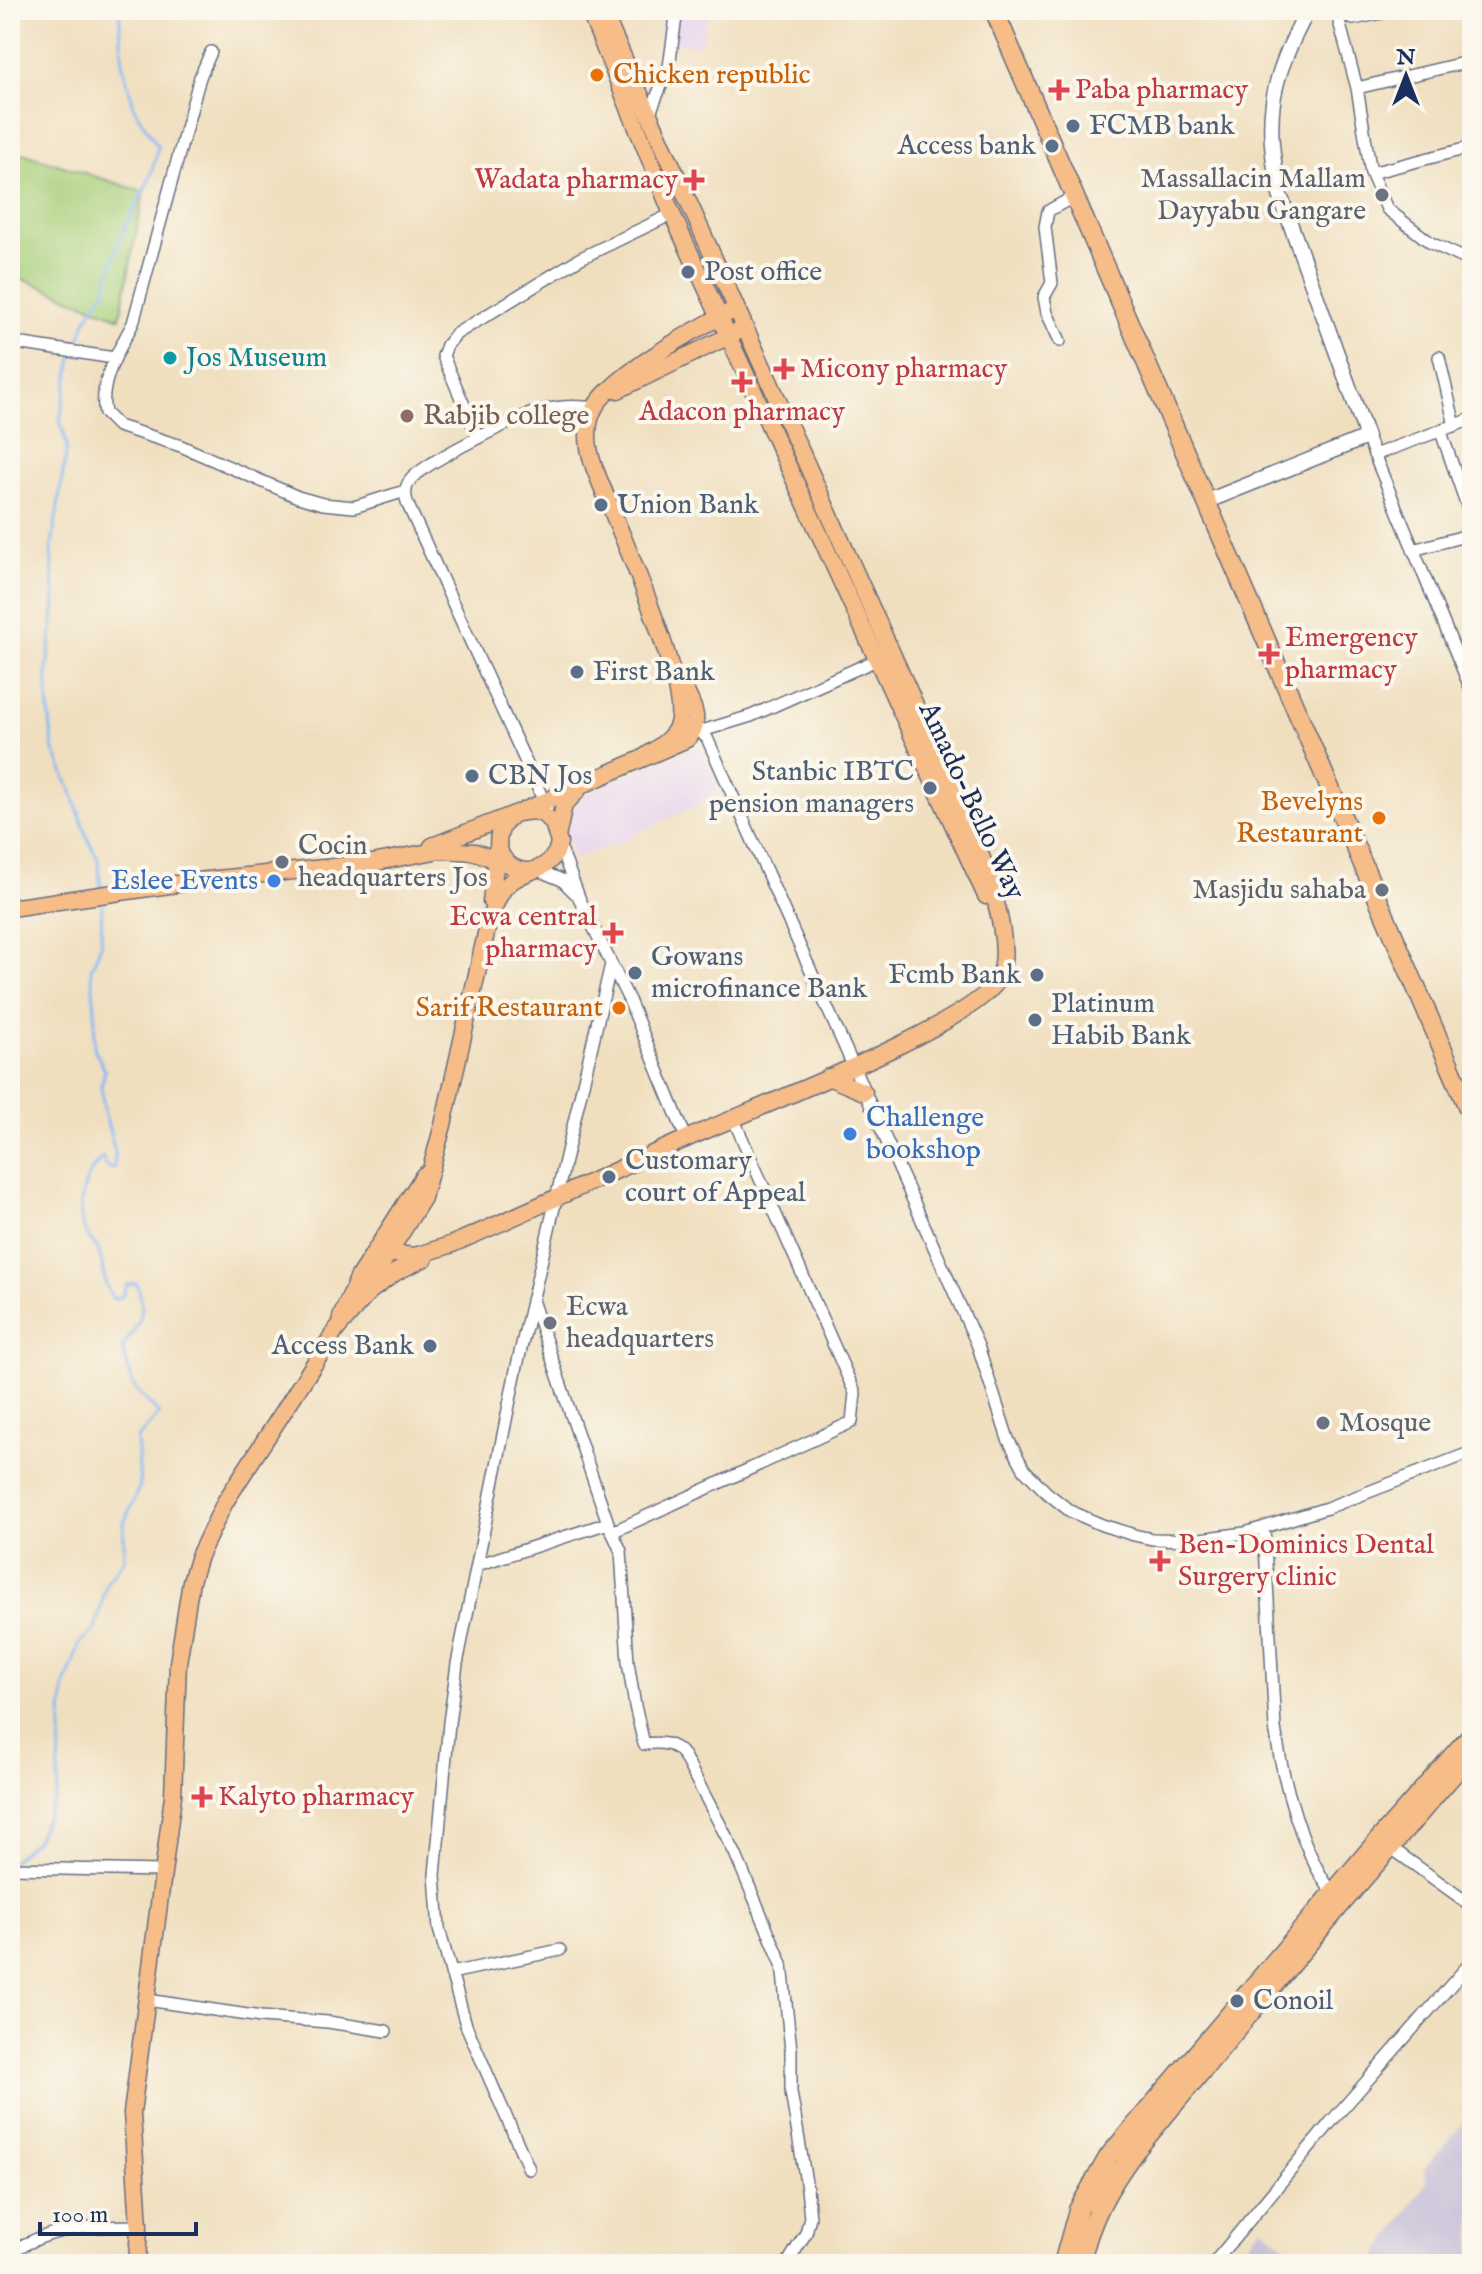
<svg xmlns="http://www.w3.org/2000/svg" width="1482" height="2274" viewBox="0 0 1482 2274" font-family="'IM FELL English',serif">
<rect width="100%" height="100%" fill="#fbf7ec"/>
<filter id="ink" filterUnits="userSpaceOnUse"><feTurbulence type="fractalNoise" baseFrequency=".0125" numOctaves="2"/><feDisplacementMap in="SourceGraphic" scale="16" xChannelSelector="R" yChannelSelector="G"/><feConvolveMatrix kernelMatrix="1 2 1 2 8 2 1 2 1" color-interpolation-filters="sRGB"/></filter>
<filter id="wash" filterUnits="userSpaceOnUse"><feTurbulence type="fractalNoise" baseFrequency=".006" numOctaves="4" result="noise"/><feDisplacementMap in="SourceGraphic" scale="32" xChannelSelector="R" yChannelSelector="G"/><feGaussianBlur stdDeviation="1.8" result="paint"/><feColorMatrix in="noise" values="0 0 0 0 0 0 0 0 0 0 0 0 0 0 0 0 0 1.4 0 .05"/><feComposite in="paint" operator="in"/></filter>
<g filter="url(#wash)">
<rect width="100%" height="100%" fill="#f0dfbf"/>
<path fill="#e7d2ef" d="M 662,10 L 709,10 L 701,46 L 658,39 Z
M 700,744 L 721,793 L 622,841 L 573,859 L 565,832 L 569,815 L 582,794 Z"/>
<path fill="#c8bfd8" d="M 1472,2113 L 1472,2264 L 1372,2264 L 1427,2181 L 1424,2169 Z
M 1262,2226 L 1306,2264 L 1232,2264 Z"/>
<path fill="#a8d07b" stroke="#62806c" stroke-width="2" d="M 10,149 L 144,192 L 120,318 L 10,274 Z"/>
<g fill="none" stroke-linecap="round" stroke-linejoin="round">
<path stroke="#84b8f2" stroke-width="3" d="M 76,347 L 89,314 L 105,291 L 119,240 L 150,178 L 158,147 L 135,110 L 123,67 L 119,10
M 73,354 L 60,419 L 67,447 L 51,551 L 55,605 L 47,671 L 48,701 L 53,748 L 73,795 L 87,837 L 98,859 L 101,889
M 10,1863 L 36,1840 L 57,1793 L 64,1688 L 80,1643 L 95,1629 L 107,1582 L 124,1560 L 124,1523 L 140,1485 L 137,1439 L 159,1414 L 134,1387 L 122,1347 C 139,1324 149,1312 136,1283 L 127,1285 L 122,1296 L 113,1299 C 103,1285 104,1268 99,1252 C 97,1244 88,1239 85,1232 C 75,1208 84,1173 103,1157 L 105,1166 L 114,1169 L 115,1152 L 104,1110 L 101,1086 L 105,1071 L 94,1048 L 95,1009 L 91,969 L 101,945 L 102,900"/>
</g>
</g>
<g filter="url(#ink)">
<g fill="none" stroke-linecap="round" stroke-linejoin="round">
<g stroke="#666d80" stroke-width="14">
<path id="minor" d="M 1336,10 L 1357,88 L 1371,173 L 1387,209 L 1431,243 L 1472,262
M 1339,10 L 1353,19 L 1397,10
M 211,52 L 200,77 L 133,323 C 119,350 98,383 105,413 L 118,426 L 181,446 L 298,497 L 323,504 L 354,507 L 405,491
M 1357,88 L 1472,61
M 649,115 L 669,67 L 677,10
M 1371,173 L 1472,147
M 1060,341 L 1047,313 L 1044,297 L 1052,283 L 1045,227 L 1048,211 L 1075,196
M 10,342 L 114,358
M 1439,357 L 1455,426
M 1441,432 L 1472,520
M 1367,437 L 1472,692
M 478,438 L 443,356 L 447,345 L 456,334 L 579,259 L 672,214
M 1374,455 L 1472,419
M 1413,550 L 1472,534
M 678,724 L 695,727 L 707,738 L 978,1346 L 1008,1439 L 1024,1469 L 1046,1492 L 1070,1511 L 1102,1525 L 1134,1535 L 1152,1539 L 1193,1540 L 1245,1533 L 1327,1508 L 1472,1452
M 702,731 L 751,716 L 883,657
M 547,808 L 408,505 C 405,497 404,489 409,482 C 421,463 516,418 539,411 C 558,406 575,405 594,408
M 559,844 L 580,900 L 629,1000 L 686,1138
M 537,870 L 562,880 L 575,893
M 532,1300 L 608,1523 L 621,1551 L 628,1662 L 635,1706 L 644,1744 C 661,1742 674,1742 684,1756 L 735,1853 L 782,1964 L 791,2050 L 791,2092 L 807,2189 L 810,2217 L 806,2233 L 787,2264
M 1264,1527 L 1275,1728 C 1282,1777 1303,1860 1337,1898
M 612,1532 L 852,1422 L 855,1393 L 733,1118
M 477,1565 L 608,1523
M 1390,1847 L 1472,1906
M 10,1868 L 163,1871
M 451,1973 L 560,1950
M 147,2000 L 261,2017 L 328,2022 L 386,2031
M 529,2169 L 466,2025 L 439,1929 L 435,1875 L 449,1723 L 457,1664 L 516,1370 L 611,964
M 10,2252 C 61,2224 83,2227 139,2226
M 1213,2264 L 1330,2123 L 1472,1961"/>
</g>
<g stroke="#666d80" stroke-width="17">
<path id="tertiary" d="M 1215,498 L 1367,437 L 1280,195 C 1263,115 1270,81 1308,10"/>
</g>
<g stroke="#666d80" stroke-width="19">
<path id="primary" d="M 589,10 L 672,214 L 986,896
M 618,390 L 737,332
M 643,758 C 655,749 674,739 678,724 C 690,684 612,514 594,467 C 588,450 585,431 592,413 C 604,380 697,328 730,312
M 523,811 L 687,739 C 704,721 691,701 681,683
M 558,833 L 564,805 L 578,790
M 432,846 L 517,813 L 533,811 L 543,814 L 553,823 L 559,843 L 556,853 C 526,897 474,850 511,816
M 491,902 L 497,849
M 10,908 L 197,881 L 372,863 L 440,850 L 475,852 L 510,865
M 828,1077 L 864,1092
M 374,1252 L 415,1256 L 450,1245 C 530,1211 609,1173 688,1138 C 745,1112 977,1024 999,978 C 1016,942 982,856 967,820 L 602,10
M 368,1286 L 423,1198 L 443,1125 L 489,920 C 500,892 502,882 532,871
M 341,1317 L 359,1276 L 424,1175
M 137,2264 L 139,2226 L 132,2113 L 173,1796 L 178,1663 L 191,1581 L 199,1556 L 225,1502 L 336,1330 L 370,1291 L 396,1272 L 425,1258"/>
</g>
<g stroke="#666d80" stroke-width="21">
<path id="trunk" d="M 994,10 L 1472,1117
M 1063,2264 L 1078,2210 L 1109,2156 L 1367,1853 L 1472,1734
M 1080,2264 C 1091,2218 1107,2189 1135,2151 L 1342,1903 L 1470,1755"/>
</g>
<use href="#minor" stroke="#fff" stroke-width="11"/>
<use href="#tertiary" stroke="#fff" stroke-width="14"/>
<use href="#primary" stroke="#f7bd88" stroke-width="16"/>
<use href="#trunk" stroke="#f7bd88" stroke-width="18"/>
</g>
</g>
<g fill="#e8710a" stroke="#fbf7ec" stroke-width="3">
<circle cx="597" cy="75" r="8"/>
<circle cx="1379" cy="818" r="8"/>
<circle cx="619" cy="1008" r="8"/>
</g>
<g fill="#e0444e" stroke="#fbf7ec" stroke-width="3">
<path d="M1055 78h8v8h8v8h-8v8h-8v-8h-8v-8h8z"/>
<path d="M690 168h8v8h8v8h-8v8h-8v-8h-8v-8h8z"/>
<path d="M780 357h8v8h8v8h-8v8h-8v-8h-8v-8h8z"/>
<path d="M738 370h8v8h8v8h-8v8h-8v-8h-8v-8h8z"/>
<path d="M1265 642h8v8h8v8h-8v8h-8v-8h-8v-8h8z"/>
<path d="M609 921h8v8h8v8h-8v8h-8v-8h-8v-8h8z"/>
<path d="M1156 1549h8v8h8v8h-8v8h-8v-8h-8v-8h8z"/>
<path d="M198 1785h8v8h8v8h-8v8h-8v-8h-8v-8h8z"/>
</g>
<g fill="#5c6f8a" stroke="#fbf7ec" stroke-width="3">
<circle cx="1073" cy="126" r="8"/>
<circle cx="1052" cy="146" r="8"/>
<circle cx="688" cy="272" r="8"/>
<circle cx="601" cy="505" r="8"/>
<circle cx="577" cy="672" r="8"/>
<circle cx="472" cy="776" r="8"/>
<circle cx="930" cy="788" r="8"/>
<circle cx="635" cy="973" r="8"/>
<circle cx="1037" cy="975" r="8"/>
<circle cx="1035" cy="1020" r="8"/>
<circle cx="609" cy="1177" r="8"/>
<circle cx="430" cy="1346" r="8"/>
<circle cx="1237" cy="2001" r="8"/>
</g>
<g fill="#6b7280" stroke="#fbf7ec" stroke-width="3">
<circle cx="1382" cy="195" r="8"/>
<circle cx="282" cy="862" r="8"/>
<circle cx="1382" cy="890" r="8"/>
<circle cx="550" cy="1323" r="8"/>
<circle cx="1323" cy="1423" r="8"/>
</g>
<circle fill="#0f9aa8" stroke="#fbf7ec" stroke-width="3" cx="170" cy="358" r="8"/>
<circle fill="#8d6e63" stroke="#fbf7ec" stroke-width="3" cx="407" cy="416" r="8"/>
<g fill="#3f7fe0" stroke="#fbf7ec" stroke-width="3">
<circle cx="274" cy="881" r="8"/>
<circle cx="850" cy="1134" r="8"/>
</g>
<g text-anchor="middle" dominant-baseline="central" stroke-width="8" stroke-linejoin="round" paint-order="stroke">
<g font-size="28" fill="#c56008" stroke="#fbf7ec" text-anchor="end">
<text x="613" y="75" text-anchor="start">Chicken republic</text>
<text x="1363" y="802">Bevelyns<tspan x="1363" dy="32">Restaurant</tspan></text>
<text x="603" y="1008">Sarif Restaurant</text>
</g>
<g font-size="28" fill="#be3a42" stroke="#fbf7ec" text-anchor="start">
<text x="1075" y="90">Paba pharmacy</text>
<text x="678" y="180" text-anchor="end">Wadata pharmacy</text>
<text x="800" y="369">Micony pharmacy</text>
<text x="742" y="412" text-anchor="middle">Adacon pharmacy</text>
<text x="1285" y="638">Emergency<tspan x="1285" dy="32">pharmacy</tspan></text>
<text x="597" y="917" text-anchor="end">Ecwa central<tspan x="597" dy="32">pharmacy</tspan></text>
<text x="1178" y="1545">Ben-Dominics Dental<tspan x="1178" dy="32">Surgery clinic</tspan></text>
<text x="218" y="1797">Kalyto pharmacy</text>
</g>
<g font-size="28" fill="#4e5e75" stroke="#fbf7ec" text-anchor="start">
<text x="1089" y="126">FCMB bank</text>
<text x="1036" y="146" text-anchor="end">Access bank</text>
<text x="704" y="272">Post office</text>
<text x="617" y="505">Union Bank</text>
<text x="593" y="672">First Bank</text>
<text x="914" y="772" text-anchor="end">Stanbic IBTC<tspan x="914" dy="32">pension managers</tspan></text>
<text x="488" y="776">CBN Jos</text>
<text x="651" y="957">Gowans<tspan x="651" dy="32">microfinance Bank</tspan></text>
<text x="1021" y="975" text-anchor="end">Fcmb Bank</text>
<text x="1051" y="1004">Platinum<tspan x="1051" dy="32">Habib Bank</tspan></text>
<text x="625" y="1161">Customary<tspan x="625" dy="32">court of Appeal</tspan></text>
<text x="414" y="1346" text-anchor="end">Access Bank</text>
<text x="1253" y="2001">Conoil</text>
</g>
<g font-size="28" fill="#5b616d" stroke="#fbf7ec" text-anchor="start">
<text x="1366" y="179" text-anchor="end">Massallacin Mallam<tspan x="1366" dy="32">Dayyabu Gangare</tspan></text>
<text x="298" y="846">Cocin<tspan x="298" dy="32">headquarters Jos</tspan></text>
<text x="1366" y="890" text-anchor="end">Masjidu sahaba</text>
<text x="566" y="1307">Ecwa<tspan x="566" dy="32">headquarters</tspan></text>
<text x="1339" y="1423">Mosque</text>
</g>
<g font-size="28" fill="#0d838f" stroke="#fbf7ec" text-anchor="start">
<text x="186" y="358">Jos Museum</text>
</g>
<g font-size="28" fill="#785e54" stroke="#fbf7ec" text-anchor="start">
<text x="423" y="416">Rabjib college</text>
</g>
<g font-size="28" fill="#1b2f5e" stroke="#fbf7ec">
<text transform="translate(971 801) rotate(65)">Amado-Bello Way</text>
</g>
<g font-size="28" fill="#366cbe" stroke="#fbf7ec" text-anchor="end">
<text x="258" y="881">Eslee Events</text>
<text x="866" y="1118" text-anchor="start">Challenge<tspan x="866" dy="32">bookshop</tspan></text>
</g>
</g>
<rect width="1482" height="2274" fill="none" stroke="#fbf7ec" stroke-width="40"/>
<g transform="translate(1406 76)" stroke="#fbf7ec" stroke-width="6" paint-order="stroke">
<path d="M0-6L14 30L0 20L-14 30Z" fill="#1b2f5e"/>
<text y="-12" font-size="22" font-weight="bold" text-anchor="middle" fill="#1b2f5e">N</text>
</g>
<path d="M40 2222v12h156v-12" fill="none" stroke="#1b2f5e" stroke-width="4"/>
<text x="52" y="2222" font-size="24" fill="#1b2f5e" stroke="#fbf7ec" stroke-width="6" paint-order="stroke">100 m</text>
</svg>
